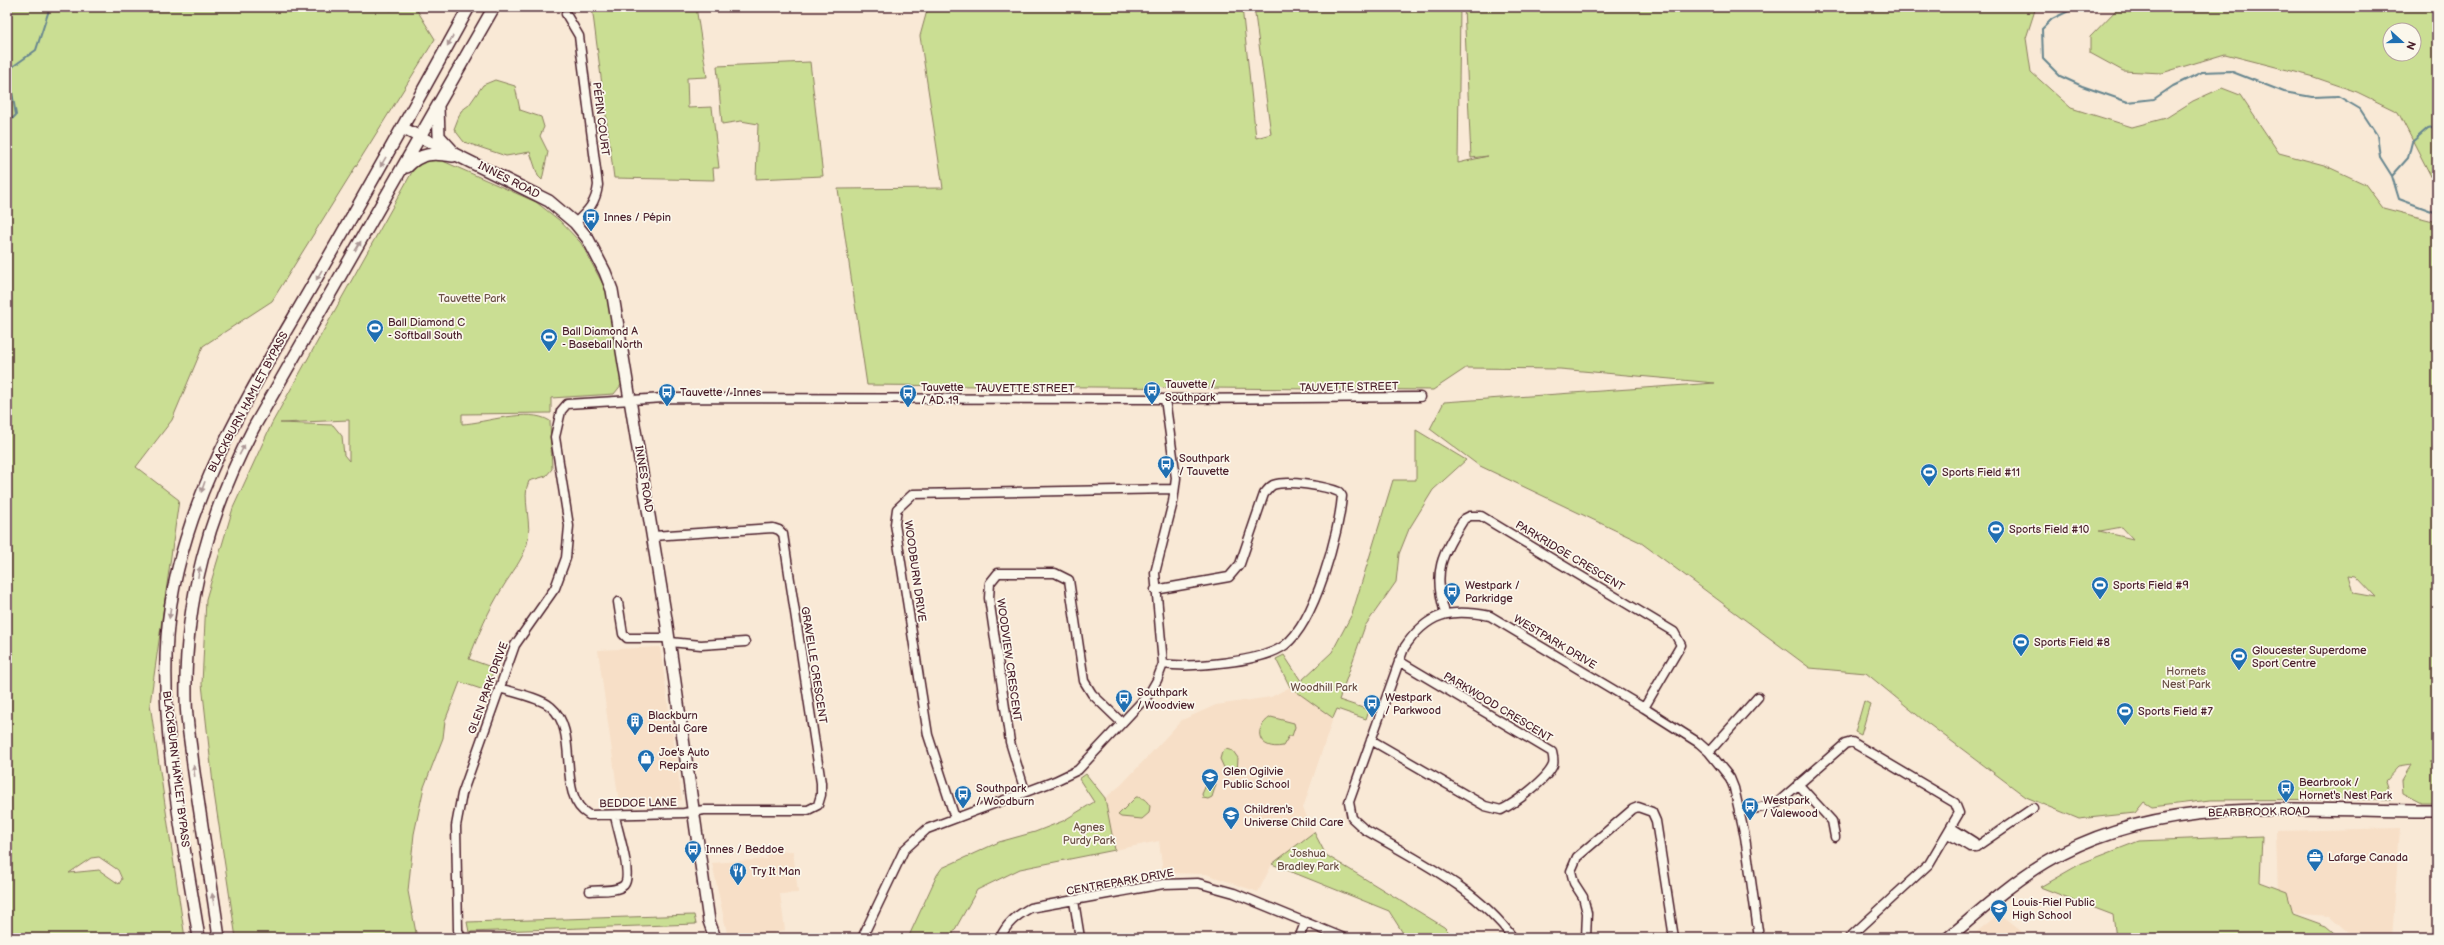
<svg xmlns="http://www.w3.org/2000/svg" width="2444" height="945" viewBox="0 0 2444 945" font-family="'Balsamiq Sans',sans-serif">
<rect width="100%" height="100%" fill="#f9e9d6"/>
<filter id="ink" filterUnits="userSpaceOnUse"><feTurbulence type="fractalNoise" baseFrequency=".025" numOctaves="2"/><feDisplacementMap in="SourceGraphic" scale="8" xChannelSelector="R" yChannelSelector="G"/><feConvolveMatrix kernelMatrix="1 2 1 2 8 2 1 2 1" color-interpolation-filters="sRGB"/></filter>
<g filter="url(#ink)">
<path fill="#f7dfc7" d="M 660,647 L 682,800 L 631,806 L 619,803 L 598,650 Z
M 1290,687 L 1333,718 L 1303,808 L 1314,832 L 1272,864 L 1258,892 L 1206,874 L 1163,873 L 1159,841 L 1115,850 L 1105,798 L 1121,785 L 1182,720 L 1216,705 L 1271,697 Z
M 2400,828 L 2392,938 L 2354,937 L 2331,916 L 2297,914 L 2278,897 L 2276,831 Z
M 793,851 L 798,893 L 780,894 L 785,930 L 775,932 L 776,938 L 728,938 L 712,863 L 767,859 L 766,853 Z
M 1999,914 L 2021,931 L 2022,938 L 1969,938 Z"/>
<path fill="#cade93" stroke="#8a7e5f" fill-rule="evenodd" d="M 7,7 L 384,7 L 390,10 L 415,7 L 435,39 L 272,301 L 203,346 L 172,420 L 136,467 L 179,500 L 150,704 L 185,938 L 7,938 ZM 99,857 L 118,870 L 122,879 L 119,884 L 99,870 L 69,873 L 91,858 Z
M 592,7 L 696,7 L 707,77 L 687,78 L 688,108 L 712,107 L 719,168 L 713,168 L 714,180 L 614,178 Z
M 928,7 L 1242,7 L 1256,138 L 1271,134 L 1254,7 L 1460,7 L 1458,163 L 1488,156 L 1471,158 L 1464,7 L 2036,7 L 2026,38 L 2031,72 L 2071,108 L 2132,127 L 2166,118 L 2193,101 L 2222,88 L 2240,95 L 2279,153 L 2324,165 L 2365,184 L 2383,208 L 2437,222 L 2437,761 L 2429,762 L 2437,763 L 2437,803 L 2422,803 L 2403,793 L 2402,780 L 2411,765 L 2398,767 L 2385,781 L 2391,799 L 2210,800 L 2152,807 L 2144,802 L 2135,813 L 2079,819 L 2026,797 L 1922,719 L 1866,673 L 1810,668 L 1640,542 L 1478,465 L 1430,429 L 1444,402 L 1715,383 L 1560,369 L 1466,368 L 1433,390 L 867,385 L 838,189 L 943,188 L 920,36 ZM 2122,527 L 2133,539 L 2099,531 L 2100,531 ZM 2349,575 L 2356,576 L 2376,597 L 2354,593 Z
M 2119,7 L 2437,7 L 2437,188 L 2398,112 L 2357,92 L 2311,76 L 2225,54 L 2162,73 L 2123,71 L 2090,53 L 2090,37 ZM 2390,30 L 2414,30 L 2414,54 L 2390,54 Z
M 810,62 L 823,176 L 756,179 L 758,124 L 741,121 L 722,124 L 717,66 Z
M 495,80 L 515,86 L 520,110 L 541,117 L 544,127 L 540,136 L 548,152 L 542,180 L 538,176 L 530,152 L 506,156 L 464,142 L 454,129 L 461,111 L 469,105 L 483,85 Z
M 436,158 L 536,202 L 559,220 L 581,243 L 606,290 L 622,384 L 614,394 L 551,398 L 551,413 L 462,414 L 462,424 C 486,423 528,407 550,421 L 552,469 L 546,476 L 529,481 C 521,496 533,526 527,544 C 522,561 512,572 503,587 C 489,609 478,635 469,659 L 494,668 L 487,691 L 460,682 L 445,721 L 443,738 L 424,787 L 414,834 L 408,891 L 417,938 L 236,938 L 214,793 L 202,684 L 206,599 L 233,508 L 272,423 L 412,172 L 423,159 ZM 349,420 L 349,461 L 344,455 L 342,436 L 333,425 L 280,423 Z
M 1416,430 L 1466,460 L 1433,490 L 1409,529 L 1399,554 L 1396,582 L 1365,626 L 1339,700 L 1369,710 L 1366,719 L 1337,709 L 1333,718 L 1290,687 L 1276,659 L 1284,655 L 1301,681 L 1332,652 L 1352,614 L 1393,480 L 1416,480 Z
M 1864,701 L 1870,704 L 1861,735 L 1855,732 Z
M 1271,717 L 1294,723 L 1295,727 L 1292,736 L 1289,736 L 1283,746 C 1259,751 1251,729 1271,717 Z
M 1226,749 L 1233,751 L 1238,758 L 1237,773 L 1225,770 L 1220,759 L 1222,752 Z
M 1086,774 L 1105,798 L 1115,850 L 1020,869 L 977,890 L 953,933 L 953,938 L 908,938 L 937,875 L 942,868 L 999,842 L 1035,832 L 1063,821 L 1094,802 L 1079,779 Z
M 1213,781 L 1216,784 L 1212,797 L 1208,799 L 1203,798 L 1202,794 L 1207,783 Z
M 1136,797 C 1143,797 1146,800 1150,806 L 1149,813 L 1142,819 L 1121,817 L 1118,815 Z
M 1314,832 L 1326,855 L 1444,927 L 1455,938 L 1406,938 L 1389,911 L 1272,864 Z
M 2262,836 L 2260,882 L 2287,892 L 2293,914 L 2326,926 L 2340,938 L 2116,938 L 2113,915 L 2040,887 L 2082,863 L 2139,841 Z
M 694,915 L 696,924 L 469,932 L 467,922 Z"/>
<g fill="none" stroke-linecap="round" stroke-linejoin="round">
<path stroke="#67868f" stroke-width="2" d="M 2077,7 L 2052,19 L 2042,29 L 2043,59 L 2060,76 L 2082,86 L 2128,102 L 2154,99 L 2173,86 L 2202,72 L 2230,71 L 2284,92 L 2312,97 L 2338,96 L 2360,109 L 2377,135 L 2380,157 L 2392,176 L 2399,199 L 2437,213
M 7,124 L 16,115 L 8,70 L 36,50 L 50,7
M 7,165 L 11,171 L 7,175
M 2392,176 L 2408,158 L 2412,142 L 2428,128 L 2437,126"/>
<g stroke="#4a1f2b" stroke-width="11">
<path id="street" d="M 566,14 L 579,36 L 598,185 C 596,203 588,211 575,223
M 1155,590 L 1229,577 L 1240,564 L 1264,494 C 1267,491 1269,487 1273,485 C 1288,480 1325,486 1339,492 L 1342,496 C 1339,533 1315,622 1285,645 C 1263,662 1191,668 1163,664
M 618,602 L 623,634 L 627,638 L 669,638
M 1445,613 C 1432,571 1442,555 1464,519 L 1470,516 L 1481,516 L 1674,632 L 1681,645 L 1644,708
M 670,642 L 701,645 L 745,642
M 499,688 C 512,692 541,698 551,707 C 581,732 555,796 589,815 L 684,813 L 704,810 L 808,810 L 818,805 L 821,795 L 821,783 L 783,534 L 779,530 L 773,528 L 653,536
M 1371,740 L 1485,806 L 1501,810 C 1515,803 1547,780 1553,765 C 1554,761 1553,756 1552,752 L 1399,661
M 1709,752 L 1758,697
M 1798,784 L 1832,821 L 1835,837
M 1025,791 L 1010,742 L 989,598 L 990,583 L 998,573 L 1055,573 L 1069,580 L 1084,681 L 1092,694 L 1122,723
M 1739,812 L 1776,804 L 1845,744 L 1852,742 L 1955,803 L 1959,813 L 1929,864 L 1849,938
M 955,818 L 928,735 L 895,524 L 897,509 L 913,494 L 1174,489
M 1948,834 L 1970,847 L 1976,847 L 1974,842 L 1952,828
M 1976,847 L 2033,808
M 590,891 C 599,890 617,892 624,885 C 633,875 617,829 615,816
M 1074,901 L 1080,938
M 461,938 L 458,930 L 456,826 L 462,794 L 515,645 L 555,588 L 566,558 L 569,526 L 555,437 L 561,411 L 567,404 L 664,398 L 1171,399 L 1420,397
M 862,938 L 904,850 L 927,829 L 1055,781 L 1078,770 L 1149,694 L 1157,680 L 1163,664 L 1155,573 L 1173,502 L 1176,478 L 1165,399
M 1000,938 C 1007,923 1016,916 1030,908 L 1163,884 L 1198,883 L 1234,893 L 1344,938
M 1299,938 L 1305,923
M 1513,938 C 1476,887 1416,860 1364,829 L 1352,818 L 1349,802 L 1404,648 C 1427,613 1450,608 1490,616 L 1644,708 L 1699,743 L 1709,752 L 1730,778 L 1734,788 L 1745,837 L 1759,938
M 1586,938 L 1587,913 L 1583,897 L 1574,883 L 1571,871 L 1577,857 L 1633,809 L 1638,807 L 1652,812 L 1656,821 L 1674,938"/>
</g>
<g stroke="#4a1f2b" stroke-width="14">
<path id="secondary" d="M 438,107 L 439,136 L 451,149
M 402,128 L 549,201 L 575,223 L 588,239 L 605,272 L 612,290 L 666,619 L 709,921 L 715,938
M 407,167 C 421,152 434,153 453,156
M 199,938 C 184,842 160,734 167,637 C 177,501 255,386 320,272 C 371,184 420,96 469,7
M 219,938 C 211,880 201,823 193,765 C 191,743 186,721 186,699 C 184,601 209,513 254,427 L 494,7
M 1948,938 C 1979,912 2011,883 2046,862 C 2162,792 2307,812 2437,811"/>
</g>
<use href="#street" stroke="#fbf7ec" stroke-width="8"/>
<use href="#secondary" stroke="#fbf7ec" stroke-width="11"/>
</g>
<defs><path id="oneway-solid" d="M-6-.8H1V-3.2L6.5 0L1 3.2V.8H-6Z"/></defs>
<g fill="#ab9695">
<use href="#oneway-solid" transform="translate(450 41) rotate(119)"/>
<use href="#oneway-solid" transform="translate(383 162) rotate(120)"/>
<use href="#oneway-solid" transform="translate(358 246) rotate(-59)"/>
<use href="#oneway-solid" transform="translate(319 275) rotate(120)"/>
<use href="#oneway-solid" transform="translate(242 450) rotate(-62)"/>
<use href="#oneway-solid" transform="translate(203 487) rotate(109)"/>
<use href="#oneway-solid" transform="translate(199 572) rotate(-78)"/>
<use href="#oneway-solid" transform="translate(170 613) rotate(98)"/>
<use href="#oneway-solid" transform="translate(194 771) rotate(-97)"/>
<use href="#oneway-solid" transform="translate(213 899) rotate(-99)"/>
</g>
</g>
<defs>
<g id="bus-pin" transform="scale(0.9)"><path d="M0 17L-7.5 6A9.5 9.5 0 1 1 7.5 6Z" fill="#1f6fb2" stroke="#fbf7ec"/><path d="M-5-6H5V4H4V6H2V4H-2V6H-4V4H-5ZM-3.5-4V0h7V-4ZM-3.5 1.2v1.5H-2V1.2ZM2 1.2v1.5H3.5V1.2Z" fill="#fff"/></g>
<g id="stadium-pin" transform="scale(0.9)"><path d="M0 17L-7.5 6A9.5 9.5 0 1 1 7.5 6Z" fill="#1f6fb2" stroke="#fbf7ec"/><path d="M0-5a6.5 5 0 1 0 0 10a6.5 5 0 1 0 0-10ZM-3.5-1.8h7v3.6h-7Z" fill="#fff"/></g>
<g id="building-pin" transform="scale(0.9)"><path d="M0 17L-7.5 6A9.5 9.5 0 1 1 7.5 6Z" fill="#1f6fb2" stroke="#fbf7ec"/><path d="M-4-6H4V6H1V3H-1V6H-4ZM-2.5-4.3h1.7v1.8h-1.7ZM.8-4.3h1.7v1.8H.8ZM-2.5-1h1.7V.8h-1.7ZM.8-1h1.7V.8H.8Z" fill="#fff"/></g>
<g id="shop-pin" transform="scale(0.9)"><path d="M0 17L-7.5 6A9.5 9.5 0 1 1 7.5 6Z" fill="#1f6fb2" stroke="#fbf7ec"/><path d="M-5-2.5h2.3a2.7 3.5 0 0 1 5.4 0H5L5.5 6h-11ZM-1.5-2.5h3a1.5 2.3 0 0 0-3 0Z" fill="#fff"/></g>
<g id="school-pin" transform="scale(0.9)"><path d="M0 17L-7.5 6A9.5 9.5 0 1 1 7.5 6Z" fill="#1f6fb2" stroke="#fbf7ec"/><path d="M0-5L7-2L0 1L-7-2ZM-4 1L0 2.5L4 1V4Q0 6-4 4Z" fill="#fff"/></g>
<g id="office-pin" transform="scale(0.9)"><path d="M0 17L-7.5 6A9.5 9.5 0 1 1 7.5 6Z" fill="#1f6fb2" stroke="#fbf7ec"/><path d="M-6-3h4V-5.5h4V-3h4V5H-6ZM-1-4.5V-3h2v-1.5ZM-6 0V1H6V0Z" fill="#fff"/></g>
<g id="restaurant-pin" transform="scale(0.9)"><path d="M0 17L-7.5 6A9.5 9.5 0 1 1 7.5 6Z" fill="#1f6fb2" stroke="#fbf7ec"/><path d="M-5-6h1v4h1v-4h1v4h1v-4h1v5L-1.5 .5V6h-2V.5L-5-1ZM5-6V6H3V1.5H1.5Q1.5-4 5-6Z" fill="#fff"/></g>
</defs>
<g fill-rule="evenodd">
<use href="#bus-pin" x="591" y="217"/>
<use href="#stadium-pin" x="375" y="328"/>
<use href="#stadium-pin" x="549" y="337"/>
<use href="#bus-pin" x="1152" y="390"/>
<use href="#bus-pin" x="667" y="392"/>
<use href="#bus-pin" x="908" y="393"/>
<use href="#bus-pin" x="1166" y="464"/>
<use href="#stadium-pin" x="1929" y="472"/>
<use href="#stadium-pin" x="1996" y="529"/>
<use href="#stadium-pin" x="2100" y="585"/>
<use href="#bus-pin" x="1452" y="591"/>
<use href="#stadium-pin" x="2021" y="642"/>
<use href="#stadium-pin" x="2239" y="656"/>
<use href="#bus-pin" x="1124" y="698"/>
<use href="#bus-pin" x="1372" y="703"/>
<use href="#stadium-pin" x="2125" y="711"/>
<use href="#building-pin" x="635" y="721"/>
<use href="#shop-pin" x="646" y="758"/>
<use href="#school-pin" x="1210" y="777"/>
<use href="#bus-pin" x="2286" y="788"/>
<use href="#bus-pin" x="963" y="794"/>
<use href="#bus-pin" x="1750" y="806"/>
<use href="#school-pin" x="1231" y="815"/>
<use href="#bus-pin" x="693" y="849"/>
<use href="#office-pin" x="2315" y="857"/>
<use href="#restaurant-pin" x="738" y="871"/>
<use href="#school-pin" x="1999" y="908"/>
</g>
<g text-anchor="middle" dominant-baseline="central" stroke-width="3.5" stroke-linejoin="round" paint-order="stroke">
<g font-size="11" fill="#4a1f2b" stroke="#fbf7ec">
<text transform="translate(601 119) rotate(83)">PÉPIN COURT</text>
<text transform="translate(509 180) rotate(27)">INNES ROAD</text>
<text transform="translate(1349 387) rotate(-1)">TAUVETTE STREET</text>
<text x="1025" y="388">TAUVETTE STREET</text>
<text transform="translate(248 402) rotate(-62)">BLACKBURN HAMLET BYPASS</text>
<text transform="translate(644 479) rotate(81)">INNES ROAD</text>
<text transform="translate(1570 556) rotate(31)">PARKRIDGE CRESCENT</text>
<text transform="translate(915 571) rotate(82)">WOODBURN DRIVE</text>
<text transform="translate(1555 642) rotate(31)">WESTPARK DRIVE</text>
<text transform="translate(1009 660) rotate(82)">WOODVIEW CRESCENT</text>
<text transform="translate(814 665) rotate(81)">GRAVELLE CRESCENT</text>
<text transform="translate(488 688) rotate(-70)">GLEN PARK DRIVE</text>
<text transform="translate(1498 707) rotate(31)">PARKWOOD CRESCENT</text>
<text transform="translate(176 769) rotate(83)">BLACKBURN HAMLET BYPASS</text>
<text transform="translate(638 803) rotate(-1)">BEDDOE LANE</text>
<text transform="translate(2259 812) rotate(-1)">BEARBROOK ROAD</text>
<text transform="translate(1120 882) rotate(-10)">CENTREPARK DRIVE</text>
</g>
<g font-size="11" fill="#4a1f2b" stroke="#fbf7ec" text-anchor="start">
<text x="604" y="217">Innes / Pépin</text>
<text x="388" y="322">Ball Diamond C<tspan x="388" dy="13">- Softball South</tspan></text>
<text x="562" y="331">Ball Diamond A<tspan x="562" dy="13">- Baseball North</tspan></text>
<text x="1165" y="384">Tauvette /<tspan x="1165" dy="13">Southpark</tspan></text>
<text x="921" y="387">Tauvette<tspan x="921" dy="13">/ AD. 19</tspan></text>
<text x="680" y="392">Tauvette / Innes</text>
<text x="1179" y="458">Southpark<tspan x="1179" dy="13">/ Tauvette</tspan></text>
<text x="1942" y="472">Sports Field #11</text>
<text x="2009" y="529">Sports Field #10</text>
<text x="1465" y="585">Westpark /<tspan x="1465" dy="13">Parkridge</tspan></text>
<text x="2113" y="585">Sports Field #9</text>
<text x="2034" y="642">Sports Field #8</text>
<text x="2252" y="650">Gloucester Superdome<tspan x="2252" dy="13">Sport Centre</tspan></text>
<text x="1137" y="692">Southpark<tspan x="1137" dy="13">/ Woodview</tspan></text>
<text x="1385" y="697">Westpark<tspan x="1385" dy="13">/ Parkwood</tspan></text>
<text x="2138" y="711">Sports Field #7</text>
<text x="648" y="715">Blackburn<tspan x="648" dy="13">Dental Care</tspan></text>
<text x="659" y="752">Joe's Auto<tspan x="659" dy="13">Repairs</tspan></text>
<text x="1223" y="771">Glen Ogilvie<tspan x="1223" dy="13">Public School</tspan></text>
<text x="2299" y="782">Bearbrook /<tspan x="2299" dy="13">Hornet's Nest Park</tspan></text>
<text x="976" y="788">Southpark<tspan x="976" dy="13">/ Woodburn</tspan></text>
<text x="1763" y="800">Westpark<tspan x="1763" dy="13">/ Valewood</tspan></text>
<text x="1244" y="809">Children's<tspan x="1244" dy="13">Universe Child Care</tspan></text>
<text x="706" y="849">Innes / Beddoe</text>
<text x="2328" y="857">Lafarge Canada</text>
<text x="751" y="871">Try It Man</text>
<text x="2012" y="902">Louis-Riel Public<tspan x="2012" dy="13">High School</tspan></text>
</g>
<g font-size="11" fill="#6a4f45" stroke="#fbf7ec">
<text x="472" y="298">Tauvette Park</text>
<text x="2186" y="671">Hornets<tspan x="2186" dy="13">Nest Park</tspan></text>
<text x="1324" y="687">Woodhill Park</text>
<text x="1089" y="827">Agnes<tspan x="1089" dy="13">Purdy Park</tspan></text>
<text x="1308" y="853">Joshua<tspan x="1308" dy="13">Bradley Park</tspan></text>
</g>
</g>
<rect width="2444" height="945" fill="none" stroke="#fbf7ec" stroke-width="24"/>
<rect x="12" y="12" width="2420" height="921" fill="none" stroke="#4a1f2b" stroke-width="1.5" filter="url(#ink)"/>
<g transform="translate(2402 42) rotate(111)"><circle r="19" fill="#fbf7ec" stroke="#b4a19f"/>
<path d="M0-3L7 15L0 10L-7 15Z" fill="#1f6fb2"/>
<text y="-6" font-size="11" font-weight="bold" text-anchor="middle" fill="#4a1f2b">N</text>
</g>
</svg>
